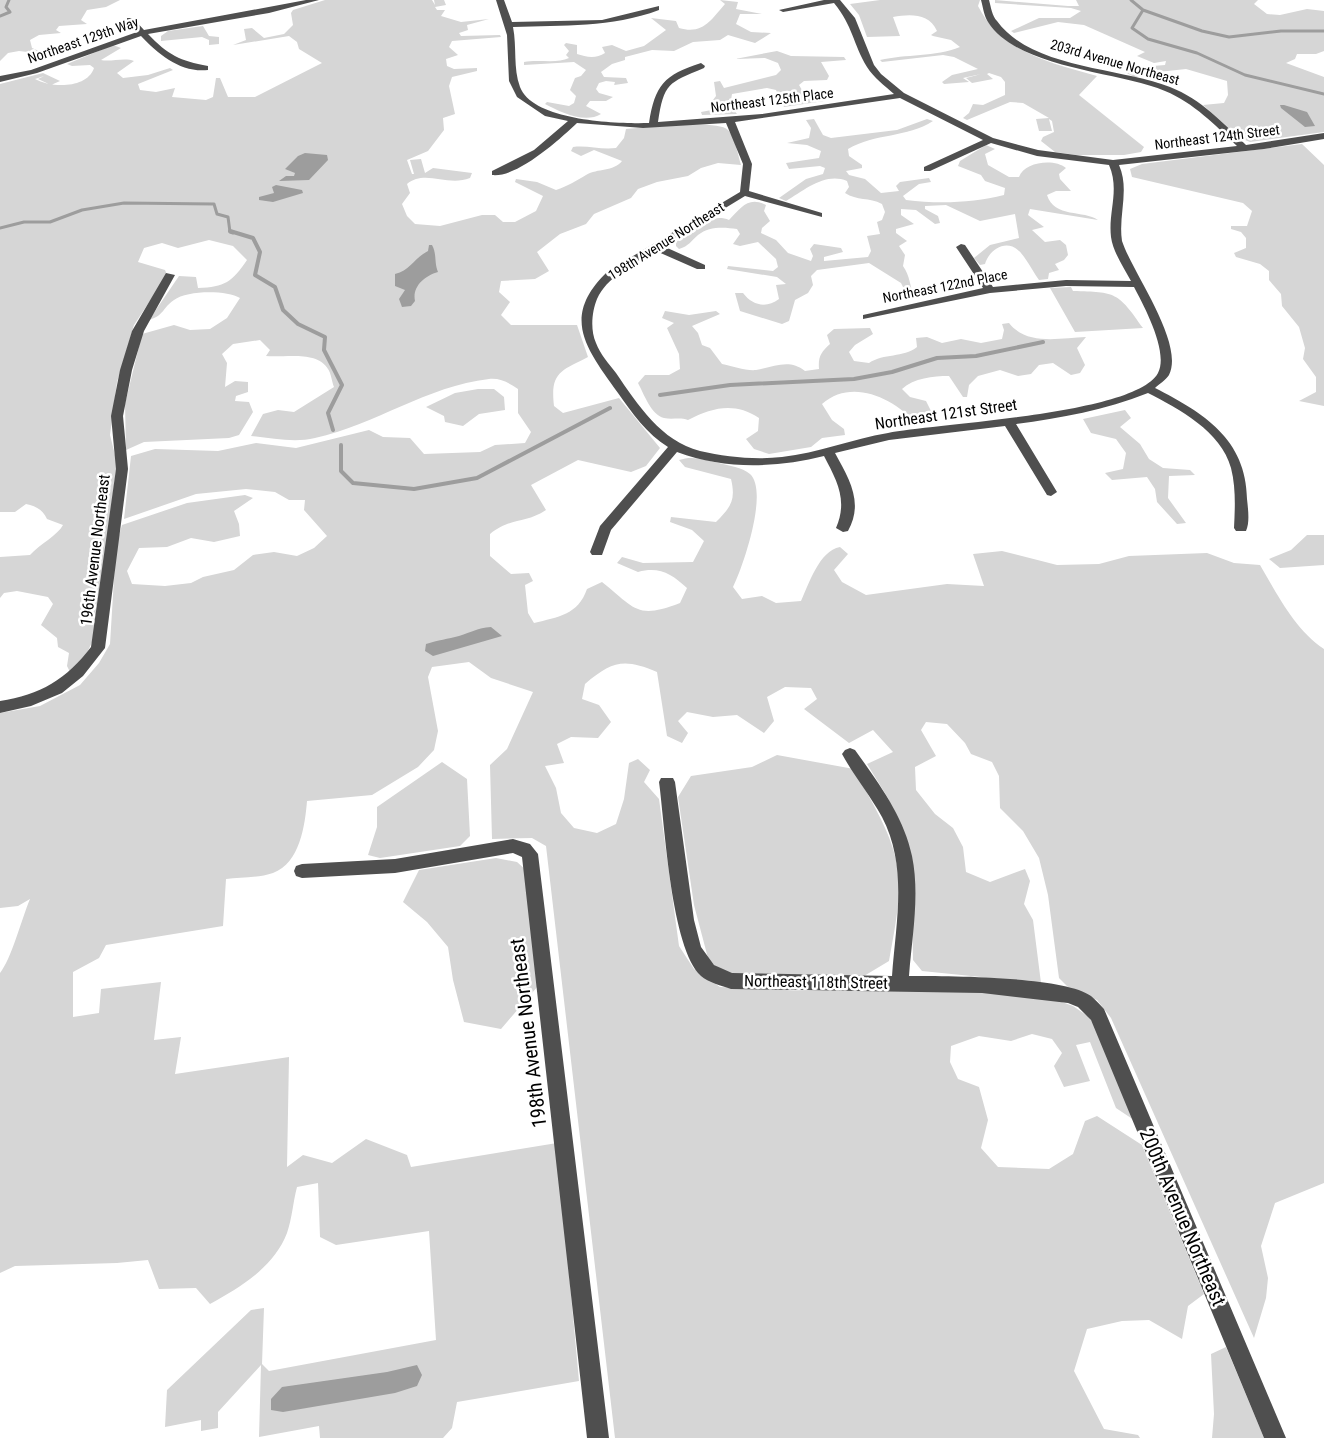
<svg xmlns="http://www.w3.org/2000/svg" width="1324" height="1438" viewBox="0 0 1324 1438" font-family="'Roboto Condensed',sans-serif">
<rect width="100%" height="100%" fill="#fff"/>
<path fill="#d6d6d6" d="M 0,0 L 120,0 L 106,7 L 87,10 L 81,20 L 87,24 L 59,26 L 56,30 L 61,33 L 39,35 L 30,40 L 32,48 L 39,51 L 36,53 L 19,51 L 8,53 L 0,61 Z
M 325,0 L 432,0 L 435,5 L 434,0 L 444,0 L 446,5 L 435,7 L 437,10 L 445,10 L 441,16 L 461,22 L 489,19 L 467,25 L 468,30 L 459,33 L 461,36 L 500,35 L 501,37 L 452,41 L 449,47 L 458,55 L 446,59 L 447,66 L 454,69 L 477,68 L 477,71 L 452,77 L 449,86 L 455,114 L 443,118 L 444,130 L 428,151 L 407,160 L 412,174 L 414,174 L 410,160 L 421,159 L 425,173 L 433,168 L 472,173 L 470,178 C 447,187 425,169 407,184 L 410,193 L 402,204 L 407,216 L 415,224 L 440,226 L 482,215 L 495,215 L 503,222 L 515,222 L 536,211 L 543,196 L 515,182 L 516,179 L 537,182 L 556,190 C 568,186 576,181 586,175 C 598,168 613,172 622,161 L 594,150 L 581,156 L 571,151 L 573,147 C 587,145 601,150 616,148 L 624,138 L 626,129 C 644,128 717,119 728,130 C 735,137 738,155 741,165 L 718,163 L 701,168 L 688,176 L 657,182 L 638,189 L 631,198 L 594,214 L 586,224 L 560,234 L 537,252 L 549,271 L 535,279 L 501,281 L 499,292 L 510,302 L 501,315 L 511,325 L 577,325 L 588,357 C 561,371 550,372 554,406 L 563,413 L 619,398 L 660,448 L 646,466 L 631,472 L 578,460 L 531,485 L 546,510 C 525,524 511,517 490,534 L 490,556 L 511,574 L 529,573 L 533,581 L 525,585 L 528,613 L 534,623 C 558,617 578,615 587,589 L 602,582 C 635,608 636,620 680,603 L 687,588 C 672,574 659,566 638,572 L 617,563 L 622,557 L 643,563 L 693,562 L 704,541 L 692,530 L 670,522 L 671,517 L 716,522 C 731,507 736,500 731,479 L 685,467 L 679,460 C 693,455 705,460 719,463 C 729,466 742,467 750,474 C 769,491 743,567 733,587 L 742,599 L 762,596 L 776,603 L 801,601 C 809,584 819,551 840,547 L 848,554 L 834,570 L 842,582 L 866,595 L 947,584 L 984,586 L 973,554 L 1002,551 L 1057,565 L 1099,564 L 1129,556 L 1207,553 L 1234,563 L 1260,565 C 1277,594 1295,630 1324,649 L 1324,1183 L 1275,1203 L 1261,1246 L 1268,1278 L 1266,1298 L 1254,1338 L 1111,1018 L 1097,1000 L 1071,990 L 1059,978 L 1048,895 L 1039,858 L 1023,831 L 1000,808 L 999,776 L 992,762 L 971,754 L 965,743 L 947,724 L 926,722 L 921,730 L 936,756 L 915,767 L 916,790 L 935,814 L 953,828 L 963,847 L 966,872 L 990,882 L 1025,869 L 1030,881 L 1024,904 L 1033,920 L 1041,983 L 922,971 L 913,960 L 911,855 L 888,798 L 867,764 L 893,752 L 873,730 L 849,743 L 804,709 L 817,699 L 811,688 L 785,687 L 767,697 L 774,721 L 764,733 L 737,715 L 713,717 L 687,712 L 678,721 L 688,733 L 682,743 L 667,736 L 657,672 C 624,658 612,661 585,684 L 582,699 L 599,705 L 611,722 L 598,738 L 571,737 L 557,744 L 564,763 L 545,766 L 556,788 L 561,813 L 574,828 L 597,833 L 616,824 L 624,799 L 629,763 L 638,759 L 650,770 L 644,782 L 659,799 L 679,946 L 694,969 L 720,987 L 809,991 L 955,991 L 1045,996 L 1073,1006 L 1089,1017 L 1104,1041 L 1137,1122 L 1116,1108 L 1090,1042 L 1076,1045 L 1090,1081 L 1064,1087 L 1054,1066 L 1062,1053 L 1052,1039 L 1032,1034 L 1011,1041 L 979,1036 L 951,1046 L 950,1062 L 958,1079 L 979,1087 L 988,1120 L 981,1148 L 998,1167 L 1049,1169 L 1073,1154 L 1085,1121 L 1097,1116 L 1142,1145 L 1204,1294 L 1188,1306 L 1182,1339 L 1149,1320 L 1122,1321 L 1087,1329 L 1074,1371 L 1104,1429 L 1138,1435 L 1140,1438 L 615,1438 L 546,846 L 532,838 L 492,839 L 490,765 L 507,749 L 533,692 L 491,678 L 469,662 L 432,667 L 428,677 L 438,731 L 434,750 L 418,767 L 372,795 L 307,801 C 305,825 300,863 273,873 C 259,878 240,877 226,879 L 223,926 L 106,945 L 99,958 L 73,972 L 73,1017 L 99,1013 L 101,989 L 161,982 L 154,1040 L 181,1037 L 175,1074 L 289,1057 L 287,1167 L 303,1155 L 332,1163 L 366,1139 L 407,1155 L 411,1167 L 557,1143 L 579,1381 L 457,1402 L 452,1428 L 443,1438 L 320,1438 L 319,1426 L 259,1437 L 261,1365 L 218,1412 L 218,1428 L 201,1431 L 201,1420 L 165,1427 L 167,1390 L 251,1310 L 264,1308 L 262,1364 L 269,1371 L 436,1340 L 429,1231 L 336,1245 L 320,1237 L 318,1183 L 297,1187 C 293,1202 292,1219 287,1233 C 274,1267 241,1287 210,1304 L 196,1288 L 159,1289 L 148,1260 L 117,1263 L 15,1266 L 0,1273 L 0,973 C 11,960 22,918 30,899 L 18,906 L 0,908 L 0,713 L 40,706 L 80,685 L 99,663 L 110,644 L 116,546 L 122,525 L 187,503 L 245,495 L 253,498 L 234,511 L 239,524 L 240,536 L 214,542 L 191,538 L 167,547 L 139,548 L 127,571 L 132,584 L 165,586 L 191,583 L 203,577 L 234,570 L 253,555 L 274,552 L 297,556 L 314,548 L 327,536 L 304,510 L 305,500 L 289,500 L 275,492 L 246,489 L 196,494 L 124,519 L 131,456 L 155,449 L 218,451 L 256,443 L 296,448 L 369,430 L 383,437 L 410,438 L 424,454 L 480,452 L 495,445 L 525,443 L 531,432 L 518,413 L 518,389 C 509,383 501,378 489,379 C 427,386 375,425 315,438 C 294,443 272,438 251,436 L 263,414 L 278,410 L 294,412 L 334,387 C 332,382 331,373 328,369 C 317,350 284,358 266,356 L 270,350 L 260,340 L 233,344 L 222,354 L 227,363 L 225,387 L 235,381 L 248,382 L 248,392 L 236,396 L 235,401 L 249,402 L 253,412 L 239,435 L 229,438 L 144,442 L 126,450 L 125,404 L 142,334 L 174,325 L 190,330 L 210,329 L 227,318 L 240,298 C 227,290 187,290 174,300 C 162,308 165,315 149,320 L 179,276 L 196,277 L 198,288 C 225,287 232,282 247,260 L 233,246 L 209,240 L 178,248 L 162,243 L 144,248 L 138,262 L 165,270 L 167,275 L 134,325 L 117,382 L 110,435 L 117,463 L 94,638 L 85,657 L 71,674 L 67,666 L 69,653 L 58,647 L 57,638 L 41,625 L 53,604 L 48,597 L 17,591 L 4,593 L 0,598 L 0,557 L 30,555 C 40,544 58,535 63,525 L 47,519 C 43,510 36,506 26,504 L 15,512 L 0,512 L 0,84 L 43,73 L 60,81 L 51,85 L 38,79 L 44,76 L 35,79 C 51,88 87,89 94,68 L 90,65 L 72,66 L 67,64 L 113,45 L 121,48 L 101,60 C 111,62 125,57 134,61 L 117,73 L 123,78 L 148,75 L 170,68 L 173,70 L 138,84 L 140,90 L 156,92 L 175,88 L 172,97 L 206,100 L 213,97 L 216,78 L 220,78 L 228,97 L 255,97 L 322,63 L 299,49 L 297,42 L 289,36 L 233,45 L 246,40 L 244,29 L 252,28 L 264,38 L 284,34 L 293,25 L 291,13 L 293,10 Z
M 720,0 L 738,2 L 736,9 L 762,14 L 740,14 L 736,24 L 751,32 L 771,33 L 755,43 L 728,35 L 720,40 L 693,42 L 674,51 L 652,50 L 625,57 L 625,60 L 612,64 L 601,72 L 604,77 L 626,78 L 628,83 L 614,85 L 615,82 L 606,81 L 599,83 L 596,89 L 599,93 L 613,97 L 606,101 L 590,101 L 586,106 L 601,114 C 585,124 560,112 545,104 L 547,102 L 569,106 L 574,103 L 576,96 L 570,90 L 575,78 L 581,76 L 586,70 L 574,62 L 524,65 L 524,62 C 538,59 557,64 569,58 L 566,55 L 569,51 L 564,45 L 566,43 L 577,45 L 577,54 C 586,57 596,59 605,53 L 602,47 L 612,45 L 626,51 L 644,46 L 666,30 L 651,18 L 676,21 L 679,28 C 703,35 711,20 725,4 Z
M 880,0 L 980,0 L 978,6 C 1001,52 1050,63 1097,76 L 1079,95 L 1144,147 L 1141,152 L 1124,155 L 1076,155 L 1055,152 L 1041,141 L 1043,137 L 1054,132 L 1052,121 L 1049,119 L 1052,131 L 1039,131 L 1036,119 L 1049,118 L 1023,103 L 1010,102 L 967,120 L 963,118 L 969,113 L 973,104 L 983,105 L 1005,95 L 1005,82 L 1001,77 L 989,73 L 987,74 L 993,79 L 972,83 L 966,78 L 981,74 L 963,78 L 969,82 L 944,84 L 942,82 L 952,75 L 978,69 L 954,57 L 943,55 L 882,62 L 880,60 C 906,54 935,57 960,47 L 951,40 L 933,36 L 931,35 L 937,31 C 929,13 910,14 893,17 L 900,36 L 867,37 L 859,15 L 850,4 Z
M 995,0 L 1068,6 L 1079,6 L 1076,0 L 1258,0 L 1254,4 L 1267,14 L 1280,15 L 1307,9 L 1324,11 L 1324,51 L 1316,54 L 1297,54 L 1295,59 L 1286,63 L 1324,77 L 1324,132 L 1250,142 L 1240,138 L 1203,105 L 1224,103 L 1228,95 L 1227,81 L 1186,69 L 1140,74 L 1136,78 L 1125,72 L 1129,68 L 1165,65 L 1166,61 L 1154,63 L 1137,56 L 1145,52 L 1084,25 L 1058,22 L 1014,33 L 1011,31 L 1039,18 L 1070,18 L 1081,11 L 1071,8 L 995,3 Z
M 203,26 L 209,36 L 219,37 L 219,44 L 209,45 L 209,40 L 202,37 L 161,41 L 161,36 L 168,31 Z
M 777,51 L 791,56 L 844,57 L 846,60 L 821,62 L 829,76 L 827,80 L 804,81 L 799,85 L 805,95 L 824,101 L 784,107 L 776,90 L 767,88 L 732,94 L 730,106 L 737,114 L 702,115 L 701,112 L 717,109 L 719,105 L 713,100 L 716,96 L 714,82 L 720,81 L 724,88 L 776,75 L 781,70 L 778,63 L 765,58 L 735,59 Z
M 814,119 L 823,135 L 831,138 L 897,130 L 927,119 L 933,121 C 907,138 875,133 848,149 L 849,156 L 862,165 L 862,168 L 846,171 L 849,175 L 865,179 L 881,193 L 899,191 L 896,186 L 900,182 L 929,178 L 931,182 L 919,184 L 903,196 L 906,200 C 938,204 973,203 1004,195 L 1005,188 L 985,181 L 981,175 L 958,166 L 960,161 L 986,145 L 995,149 L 985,154 L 988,165 L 1009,177 L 1019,177 C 1024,162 1054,158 1066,168 L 1059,174 L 1060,179 L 1071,191 L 1056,191 L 1047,195 C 1054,218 1084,210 1098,220 L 1030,209 L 1028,215 L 1044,227 L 1032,230 L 1045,242 L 1060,240 L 1066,245 L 1068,255 L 1064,260 L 1055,264 L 1059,270 L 1049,273 L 1048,279 L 1039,280 C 1034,273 1024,255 1019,251 C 1006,238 989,250 985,264 L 980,265 L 974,258 L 990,245 L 1019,238 L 1015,214 L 980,221 L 946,205 L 925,206 L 925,209 L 938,216 L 940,223 L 935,224 L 916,210 L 901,209 L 901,215 L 914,224 L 896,229 L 896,233 L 907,241 L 899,246 L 905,255 L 903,266 C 910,276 910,286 914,298 L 909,299 L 901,283 L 869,263 L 817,270 L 811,276 L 813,285 L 808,293 L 795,300 L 789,321 L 782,324 L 740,311 L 735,293 L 743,293 C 752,305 766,309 779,299 L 776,285 L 786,284 L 777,277 L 727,269 L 728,266 L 773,271 L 778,267 L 776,259 L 758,242 L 740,246 L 733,244 L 740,234 L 737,229 C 724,227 709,226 698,235 C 691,241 689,246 679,249 L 676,246 L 676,242 C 691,231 710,212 729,220 C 741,208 748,196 766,205 L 764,211 L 770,221 L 762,228 L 761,233 L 776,240 L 788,253 L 811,261 L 813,256 L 810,249 L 814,244 L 841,248 L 843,252 L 824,257 L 824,261 L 868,257 L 871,251 L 867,236 L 880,234 L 877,222 L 882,220 L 885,212 L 882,204 C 869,197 857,201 845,193 L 849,187 L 847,181 C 825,172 805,190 786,201 L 779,198 L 806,179 L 823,174 L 825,168 L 820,166 L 789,169 L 786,163 L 819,158 L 821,151 L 807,145 L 787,143 L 809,138 L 811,128 L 806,120 Z
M 1302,144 L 1324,165 L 1324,406 L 1299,401 L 1316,392 L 1316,377 L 1303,359 L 1305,348 L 1299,327 L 1282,306 L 1281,294 L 1269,280 L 1269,271 L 1260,264 L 1236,257 L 1234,253 L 1246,248 L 1246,238 L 1241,232 L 1231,229 L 1231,226 L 1247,226 L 1252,211 L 1243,203 L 1132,177 L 1130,169 L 1142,164 Z
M 1071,287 L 1073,291 C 1116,292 1118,292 1143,328 L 1075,332 L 1050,288 Z
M 665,311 L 689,315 L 716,311 L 720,314 L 692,326 L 698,333 L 702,345 L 710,348 L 722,364 C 732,366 746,371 756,370 C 774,367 789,358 805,371 L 819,369 C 818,357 821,352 830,344 L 827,335 L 834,329 L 870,328 L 873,334 L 855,345 L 849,352 L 854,361 L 869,363 C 884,353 903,358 917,347 L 916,338 L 927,337 L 942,343 L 961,339 L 981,343 L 1002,339 L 1004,330 L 1002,324 L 1009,323 C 1027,346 1060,338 1086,337 L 1077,348 L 1085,365 L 1080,373 L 1071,375 L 1053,363 L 1039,365 L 1031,374 L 1018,376 L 1000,370 L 978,376 L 969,385 L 967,397 L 963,397 L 949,376 C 933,376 914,378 902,389 L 910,397 L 926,401 L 936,421 L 917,424 C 893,398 852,378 822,404 L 832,420 L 844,429 L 845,435 L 822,438 L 811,447 L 769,454 L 754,449 L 746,439 L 758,431 L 759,418 C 735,402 713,407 688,420 C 680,417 672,420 664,418 C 651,415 644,394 638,383 L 645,375 L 669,375 L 680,369 L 679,354 L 667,328 L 674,323 L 662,318 Z
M 478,389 L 494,389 L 504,397 L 505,410 L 479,414 L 463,426 L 445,422 L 444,416 L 426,407 L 455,393 Z
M 1125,410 L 1131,418 L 1120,427 L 1140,444 L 1149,459 L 1163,468 L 1190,470 L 1195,475 L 1169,476 L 1168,498 L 1186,523 L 1177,524 L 1157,502 L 1155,489 L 1147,477 L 1112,480 L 1105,473 L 1123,469 L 1126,453 L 1116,439 L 1091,433 L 1083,419 Z
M 1307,535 L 1324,535 L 1324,565 L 1280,568 L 1269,559 L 1291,550 Z
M 777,755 L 854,769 C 871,802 894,835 898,872 C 901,902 894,932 889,961 L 864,976 L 728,973 L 709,962 L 694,905 L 678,797 L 691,776 L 752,767 Z
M 442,762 L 467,779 L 470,836 L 460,846 L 380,858 L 368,855 L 377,827 L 377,807 Z
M 496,858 L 517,862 L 527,871 L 538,986 L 501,1029 L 464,1022 L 453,980 L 448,947 L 427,922 L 403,902 L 419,870 Z
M 1226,1347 L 1264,1438 L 1212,1438 L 1214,1414 L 1211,1354 Z"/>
<path fill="#9d9d9d" d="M 1284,105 L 1307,112 L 1315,126 L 1305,127 L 1281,108 L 1280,105 Z
M 305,153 L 327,155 L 328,160 L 309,180 L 279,181 L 286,176 L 294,176 L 295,173 L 285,169 L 298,156 Z
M 276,185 L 302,190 L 303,193 L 273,202 L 259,200 L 259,197 L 274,193 L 272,187 Z
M 429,245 L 432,245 C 437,254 434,262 438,272 C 424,276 412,287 415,301 L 411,306 L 402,307 L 399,299 L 405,290 L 395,286 L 395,274 C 411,270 414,258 428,251 Z
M 491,627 L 502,636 L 433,656 L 425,651 L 426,644 C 438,640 448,639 459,636 C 472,632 477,628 491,627 Z
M 417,1365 L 422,1375 L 417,1386 L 395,1393 L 283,1412 L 271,1410 L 271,1399 L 282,1387 L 387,1372 Z"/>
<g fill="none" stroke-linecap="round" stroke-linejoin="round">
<path stroke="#9d9d9d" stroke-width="3" d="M 1131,0 L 1143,10 L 1132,28 L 1148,39 L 1197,53 L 1245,75 L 1324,94
M 1143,10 L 1202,31 L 1229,37 L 1281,31 L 1324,31
M 0,16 L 10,12 L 6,7 L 9,0
M 0,228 L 24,222 L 50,222 L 82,210 L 124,203 L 214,204 L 217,214 L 228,217 L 230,232 L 233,233"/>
<path stroke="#9d9d9d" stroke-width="4" d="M 230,231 L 253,238 L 260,252 L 255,275 L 275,287 L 283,310 L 298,324 L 325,337 L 324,350 L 342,385 L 328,413 L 333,430
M 660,395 L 730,385 L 854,379 L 892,372 L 937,358 L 976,356 L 1043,342
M 341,445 L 341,471 L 353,483 L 414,489 L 477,478 L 610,408"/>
<path fill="#4f4f4f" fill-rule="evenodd" d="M 306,0 L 319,0 L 269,13 L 148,34 C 168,55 180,61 208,66 L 208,70 C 181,73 159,55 141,36 L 37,73 L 0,82 L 0,76 L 31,70 L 137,32 L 127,22 L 127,18 L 133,18 L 144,30 Z
M 496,0 L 504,0 L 512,22 L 602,20 L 659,6 L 659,10 C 611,28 563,25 513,27 C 517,47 513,68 520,87 C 533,121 617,124 649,123 C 655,85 664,75 701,63 L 705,66 L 704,68 C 668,83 664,83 658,122 L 762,114 L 894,94 C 884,85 874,78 867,67 C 853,44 853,26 834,3 L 783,12 L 779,10 L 824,0 L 840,0 L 855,18 L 874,65 L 881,74 L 904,93 L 993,138 L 1038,150 L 1113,160 L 1237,146 C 1215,125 1194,103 1165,91 C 1117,71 1018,69 988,22 C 984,16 983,7 981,0 L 989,0 C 991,7 992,16 997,21 C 1032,69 1119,67 1170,87 C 1201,99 1223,123 1246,145 L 1324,133 L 1324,139 L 1264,149 L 1119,165 C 1130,190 1118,215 1122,241 C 1132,272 1185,343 1169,375 C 1166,380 1159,384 1155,388 C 1204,413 1246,439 1247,499 C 1248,509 1250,522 1246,531 L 1236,531 L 1234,528 C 1235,508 1236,488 1231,468 C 1221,431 1179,409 1148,393 C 1105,410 1061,418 1016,424 L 1057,492 L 1051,496 L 1047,495 L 1005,426 L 889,440 L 835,453 C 849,479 864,502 848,531 L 843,532 L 836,528 C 848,500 837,481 824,456 C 776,468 725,470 677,452 L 611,530 L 602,555 L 592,555 L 590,552 L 600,526 L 668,447 C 647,434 632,413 618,393 C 586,348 560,317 608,271 L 740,192 L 743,164 L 726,123 L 643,128 L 577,123 C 559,140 517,178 492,175 L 492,171 L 534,150 L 568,121 L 545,116 L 517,97 L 509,81 L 507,35 ZM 900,98 L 983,140 L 924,167 L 924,171 L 930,171 L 991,143 L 1037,156 L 1109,165 C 1120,190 1108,212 1111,237 C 1113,252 1124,268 1131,281 L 1066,280 L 993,287 L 965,245 L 961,244 L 956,247 L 983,288 L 863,315 L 863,319 L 990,293 L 1066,286 L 1134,287 C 1144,306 1169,352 1158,373 C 1135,415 937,423 888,433 C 852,439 818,453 782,457 C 755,460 726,457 700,451 C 661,441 638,405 616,373 C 609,364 600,354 596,343 C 590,330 592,311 597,299 C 608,275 635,264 656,251 L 697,269 L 705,269 L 705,265 L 663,246 L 745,196 L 822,217 L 822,213 L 749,191 L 752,164 L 735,122 Z
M 166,273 L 175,275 L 144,331 L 132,370 L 123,416 L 128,469 L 105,648 L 83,676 L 62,693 L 31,706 L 0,713 L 0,701 C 40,695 67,679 91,647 L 116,469 L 111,416 L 120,370 L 132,331 Z
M 850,748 L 855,750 C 878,782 904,817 912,856 C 920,895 912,936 909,976 C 946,976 1064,976 1091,996 C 1096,1000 1100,1005 1104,1009 L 1286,1438 L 1264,1438 L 1091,1020 L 1078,1007 L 1068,1003 L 982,993 L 731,989 C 722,986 708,982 701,976 C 671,948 665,826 659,782 L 661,778 L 673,778 L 675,782 L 694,920 L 701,947 L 714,965 L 732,973 L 892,976 C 896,921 908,867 882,817 C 870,795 854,776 842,754 L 845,750 Z
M 513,839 L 530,844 L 538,854 L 609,1438 L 587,1438 L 522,857 L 513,853 L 395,873 L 302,878 L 296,876 L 294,871 L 296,866 L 302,864 L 395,859 Z"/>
</g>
<g text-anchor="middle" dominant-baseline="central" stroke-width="5" stroke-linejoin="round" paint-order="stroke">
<g font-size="14" fill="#000" stroke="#fff">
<text transform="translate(83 40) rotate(-19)">Northeast 129th Way</text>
<text transform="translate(1115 62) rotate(16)">203rd Avenue Northeast</text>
<text transform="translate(772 100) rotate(-7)">Northeast 125th Place</text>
<text transform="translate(1217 137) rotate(-7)">Northeast 124th Street</text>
<text transform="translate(666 241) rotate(-32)">198th Avenue Northeast</text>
<text transform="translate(945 286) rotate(-11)">Northeast 122nd Place</text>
</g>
<g font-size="16" fill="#000" stroke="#fff">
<text transform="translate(946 414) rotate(-8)">Northeast 121st Street</text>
<text transform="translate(95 550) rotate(-83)">196th Avenue Northeast</text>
<text transform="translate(816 982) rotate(1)">Northeast 118th Street</text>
</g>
<g font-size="20" fill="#000" stroke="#fff">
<text transform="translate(528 1033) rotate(-97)">198th Avenue Northeast</text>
<text transform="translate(1183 1217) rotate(67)">200th Avenue Northeast</text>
</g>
</g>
</svg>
